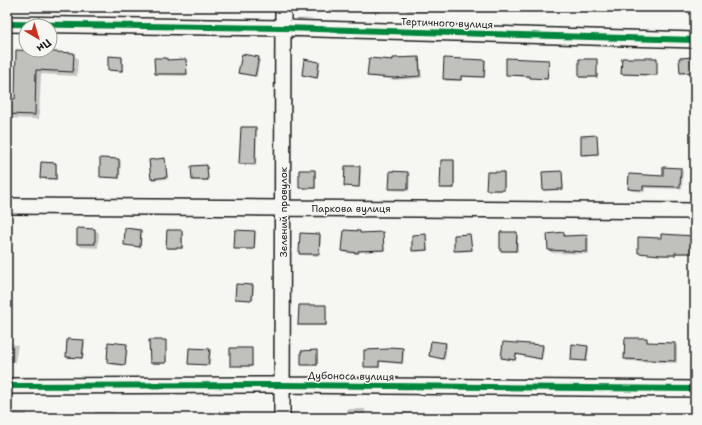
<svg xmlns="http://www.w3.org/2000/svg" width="702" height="425" viewBox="0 0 702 425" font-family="'Shantell Sans',sans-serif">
<rect width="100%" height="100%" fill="#f6f6f2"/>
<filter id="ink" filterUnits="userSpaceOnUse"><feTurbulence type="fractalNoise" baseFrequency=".025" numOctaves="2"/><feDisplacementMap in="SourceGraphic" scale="8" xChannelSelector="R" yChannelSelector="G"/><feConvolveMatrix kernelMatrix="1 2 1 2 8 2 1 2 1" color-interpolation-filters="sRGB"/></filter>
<g filter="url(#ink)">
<path fill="#0003" d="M 7,7 L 16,7 L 16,8 L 7,8 Z
M 111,7 L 127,7 L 127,9 L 112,9 Z
M 155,7 L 170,7 L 170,9 L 156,10 Z
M 200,7 L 231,7 L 202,8 Z
M 307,7 L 381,7 L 381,13 L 347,11 L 347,13 L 335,13 L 333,8 L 309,9 Z
M 406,7 L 533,7 L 533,10 L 502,10 L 502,12 L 407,12 Z
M 593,7 L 634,7 L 635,10 L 595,11 Z
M 663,7 L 680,7 L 680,13 L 665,11 Z
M 25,48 L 26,50 L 38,50 L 41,53 L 73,54 L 78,59 L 77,76 L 41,74 L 39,119 L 7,118 L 7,100 L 16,100 Z
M 122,58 L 123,59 L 123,72 L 110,71 L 109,70 Z
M 258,58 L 260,59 L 257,77 L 239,73 Z
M 418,58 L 420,60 L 422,78 L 397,80 L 371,77 L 368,75 L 394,61 Z
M 167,59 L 169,61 L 186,60 L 188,76 L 157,75 L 156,74 Z
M 445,59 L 485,61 L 486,62 L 485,78 L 462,77 L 462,81 L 446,81 L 444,79 Z
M 656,59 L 658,76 L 624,75 L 622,74 Z
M 695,59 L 695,73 L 683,74 L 681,72 Z
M 596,60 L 598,78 L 581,78 L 580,77 Z
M 548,61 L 550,63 L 548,80 L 507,75 Z
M 319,62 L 320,64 L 318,79 L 303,75 Z
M 256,128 L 257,130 L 256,166 L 242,165 L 240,164 Z
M 597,136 L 599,155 L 584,156 L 582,137 Z
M 101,159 L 121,161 L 120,179 L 101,176 Z
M 165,159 L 168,179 L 154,180 L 152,179 Z
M 454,161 L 455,162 L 455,189 L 443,189 L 441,188 Z
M 56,164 L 57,165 L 57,180 L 43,179 L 41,177 Z
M 7,165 L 8,166 L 7,181 Z
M 207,166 L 209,181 L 194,181 L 192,180 Z
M 346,167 L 361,169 L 360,188 L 345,186 Z
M 680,169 L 683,171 L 682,189 L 645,188 L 645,192 L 632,191 L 629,189 L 664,177 Z
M 315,171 L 316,173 L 316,189 L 301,189 L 300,187 Z
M 391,172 L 408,173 L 410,174 L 409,191 L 392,190 L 390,189 Z
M 562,172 L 564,190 L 545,191 L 544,190 Z
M 504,173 L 505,175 L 505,191 L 489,191 L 487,189 Z
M 7,228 L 8,229 L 9,253 L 7,253 Z
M 95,230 L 99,233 L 98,248 L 81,247 L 78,244 Z
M 141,231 L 142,232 L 141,248 L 125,245 Z
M 182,231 L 183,233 L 183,249 L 168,249 L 167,248 Z
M 254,232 L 256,233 L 255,250 L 235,248 Z
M 360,232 L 361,233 L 383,233 L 385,251 L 360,252 L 359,254 L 345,253 L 343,251 Z
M 516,233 L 518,235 L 518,252 L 502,252 L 501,250 Z
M 564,233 L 566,237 L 586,236 L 589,238 L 589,254 L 552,253 L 549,250 Z
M 320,235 L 321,236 L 320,256 L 302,255 L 300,253 Z
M 425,235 L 428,251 L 415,252 L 413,250 Z
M 470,235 L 473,251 L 457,252 L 455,251 Z
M 695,237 L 695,254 L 676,254 L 676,256 L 663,256 L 639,253 L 662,239 Z
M 252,286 L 254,287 L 253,301 L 236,299 Z
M 326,306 L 327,326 L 301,326 L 299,325 Z
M 646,339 L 649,343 L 675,344 L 677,346 L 677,363 L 627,361 L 625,358 Z
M 83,341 L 85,343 L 83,359 L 69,358 L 67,357 Z
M 165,341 L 167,364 L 152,364 L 151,363 Z
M 7,343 L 18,345 L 15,362 L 7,361 Z
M 503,343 L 543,346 L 544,347 L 542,360 L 517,355 L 516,361 L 504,359 L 502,358 Z
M 445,344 L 447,346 L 445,360 L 430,356 Z
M 126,345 L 128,346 L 126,366 L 109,364 L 108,363 Z
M 587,347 L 589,348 L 587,362 L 572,359 Z
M 252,349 L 253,367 L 231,366 Z
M 402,349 L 404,351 L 403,364 L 380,362 L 380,368 L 365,367 Z
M 209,350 L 211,352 L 210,366 L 189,363 Z
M 317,351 L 318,366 L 302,365 Z
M 347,409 L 365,409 L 366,418 L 347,418 Z
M 9,412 L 27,413 L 28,418 L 8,418 Z
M 95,412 L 114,412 L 116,417 L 140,416 L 142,418 L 95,418 Z
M 404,412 L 420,414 L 422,417 L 448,416 L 450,418 L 403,418 Z
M 48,413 L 67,413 L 69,418 L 48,418 Z
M 315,413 L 317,418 L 301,418 L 301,416 Z
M 504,413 L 506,418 L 488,418 L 488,414 Z
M 532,414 L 548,414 L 550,418 L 532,418 Z
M 579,414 L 596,415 L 598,418 L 578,418 Z
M 621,415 L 638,416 L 639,418 L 621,418 Z
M 198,416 L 209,416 L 211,418 L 198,418 Z"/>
<path fill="#c0c0bd" stroke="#1c1c1c" d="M 16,50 L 74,53 L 73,72 L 36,70 L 35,115 L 7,114 L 7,99 L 15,99 Z
M 242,54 L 259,57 L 255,76 L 238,73 Z
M 108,56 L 122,57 L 122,71 L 108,70 Z
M 419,57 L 420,76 L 394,78 L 367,76 L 369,58 L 393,60 L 393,58 Z
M 695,57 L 695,72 L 680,73 L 679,58 Z
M 154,58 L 167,58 L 167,60 L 186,59 L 187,74 L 155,74 Z
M 444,58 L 485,60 L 484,77 L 461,76 L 461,80 L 443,79 Z
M 506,58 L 549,60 L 547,79 L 530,78 L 530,76 L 506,75 Z
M 622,58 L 657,58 L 657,75 L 621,74 Z
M 304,59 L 319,62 L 317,78 L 302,75 Z
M 579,59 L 597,59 L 597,77 L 579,77 Z
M 241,127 L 256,127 L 255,164 L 239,164 Z
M 597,135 L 598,154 L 581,155 L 581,136 Z
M 100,158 L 119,159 L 119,178 L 100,177 Z
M 165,158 L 167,177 L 151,179 L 149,160 Z
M 441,160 L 454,160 L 454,188 L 440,188 Z
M 41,162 L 56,163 L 56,179 L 40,178 Z
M 207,165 L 208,180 L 192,180 L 191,166 Z
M 345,166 L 360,166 L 359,187 L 344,186 Z
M 663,167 L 681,168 L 680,187 L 643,186 L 643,190 L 628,189 L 629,174 L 663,176 Z
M 299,170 L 315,170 L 315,188 L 299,188 Z
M 390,171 L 408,172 L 408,189 L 389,189 Z
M 562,171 L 563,189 L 543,190 L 542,172 Z
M 487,172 L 504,172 L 504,190 L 486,190 Z
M 77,228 L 95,229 L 95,244 L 77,244 Z
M 125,228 L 141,230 L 140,247 L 124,245 Z
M 167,230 L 182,230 L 182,248 L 166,248 Z
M 235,230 L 255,231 L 254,249 L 234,249 Z
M 344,230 L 360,231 L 360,233 L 383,232 L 384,250 L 358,251 L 358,253 L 342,251 Z
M 500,232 L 517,232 L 516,251 L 500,251 Z
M 564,232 L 564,236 L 587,235 L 587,252 L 548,250 L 547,234 Z
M 300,233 L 320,234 L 319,254 L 299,254 Z
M 426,234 L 427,250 L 412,251 L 412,235 Z
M 470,234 L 472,250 L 454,251 L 454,235 Z
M 661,234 L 695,236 L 695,253 L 675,253 L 675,255 L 661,255 L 638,253 L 638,237 L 661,238 Z
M 236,284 L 253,285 L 252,300 L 235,299 Z
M 299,305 L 326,305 L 326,325 L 298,325 Z
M 625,338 L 647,338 L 647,342 L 675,343 L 675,361 L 624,359 Z
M 67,339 L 84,340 L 82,358 L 66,357 Z
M 149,340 L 166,340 L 166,363 L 150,363 Z
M 431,341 L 446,343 L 443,359 L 429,356 Z
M 108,342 L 127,344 L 125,365 L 107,363 Z
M 503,342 L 543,345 L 541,359 L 516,354 L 515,360 L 501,358 Z
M 572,344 L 588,346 L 586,361 L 571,360 Z
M 390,347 L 403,348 L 402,363 L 379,361 L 379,367 L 364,367 L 364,350 L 389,349 Z
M 189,348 L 210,349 L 208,365 L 188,364 Z
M 230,348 L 252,348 L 252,366 L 230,366 Z
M 317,350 L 317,365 L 301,365 L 301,351 Z"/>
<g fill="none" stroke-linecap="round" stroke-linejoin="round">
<g stroke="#1c1c1c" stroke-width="18">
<path id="minor" d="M 7,24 L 283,28 L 695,40
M 7,206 L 695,211
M 7,386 L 282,385 L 695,389
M 282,418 L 283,7"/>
</g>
<use href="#minor" stroke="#f6f6f2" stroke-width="15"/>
<g stroke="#f6f6f2" stroke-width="8">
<path id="cycleway" d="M 7,24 L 283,28 L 695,40
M 7,386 L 282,385 L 695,389"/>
</g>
<use href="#cycleway" stroke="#00873e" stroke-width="6"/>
</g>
</g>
<g text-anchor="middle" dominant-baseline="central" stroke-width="3" stroke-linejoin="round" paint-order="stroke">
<g font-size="10" fill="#1c1c1c" stroke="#f6f6f2">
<text transform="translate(447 23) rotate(2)">Тертичного вулиця</text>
<text x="351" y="208">Паркова вулиця</text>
<text transform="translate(283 212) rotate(-90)">Зелений провулок</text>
<text transform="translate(351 376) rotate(1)">Дубоноса вулиця</text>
</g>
</g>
<rect width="702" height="425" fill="none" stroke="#f6f6f2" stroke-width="24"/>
<rect x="12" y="12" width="678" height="401" fill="none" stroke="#1c1c1c" stroke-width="1.5" filter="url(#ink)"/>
<g transform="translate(38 38) rotate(142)"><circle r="19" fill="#f6f6f2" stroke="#9f9f9c"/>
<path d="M0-3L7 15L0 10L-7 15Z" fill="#c8321e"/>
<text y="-6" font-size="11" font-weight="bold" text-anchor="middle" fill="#1c1c1c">Пн</text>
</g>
</svg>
